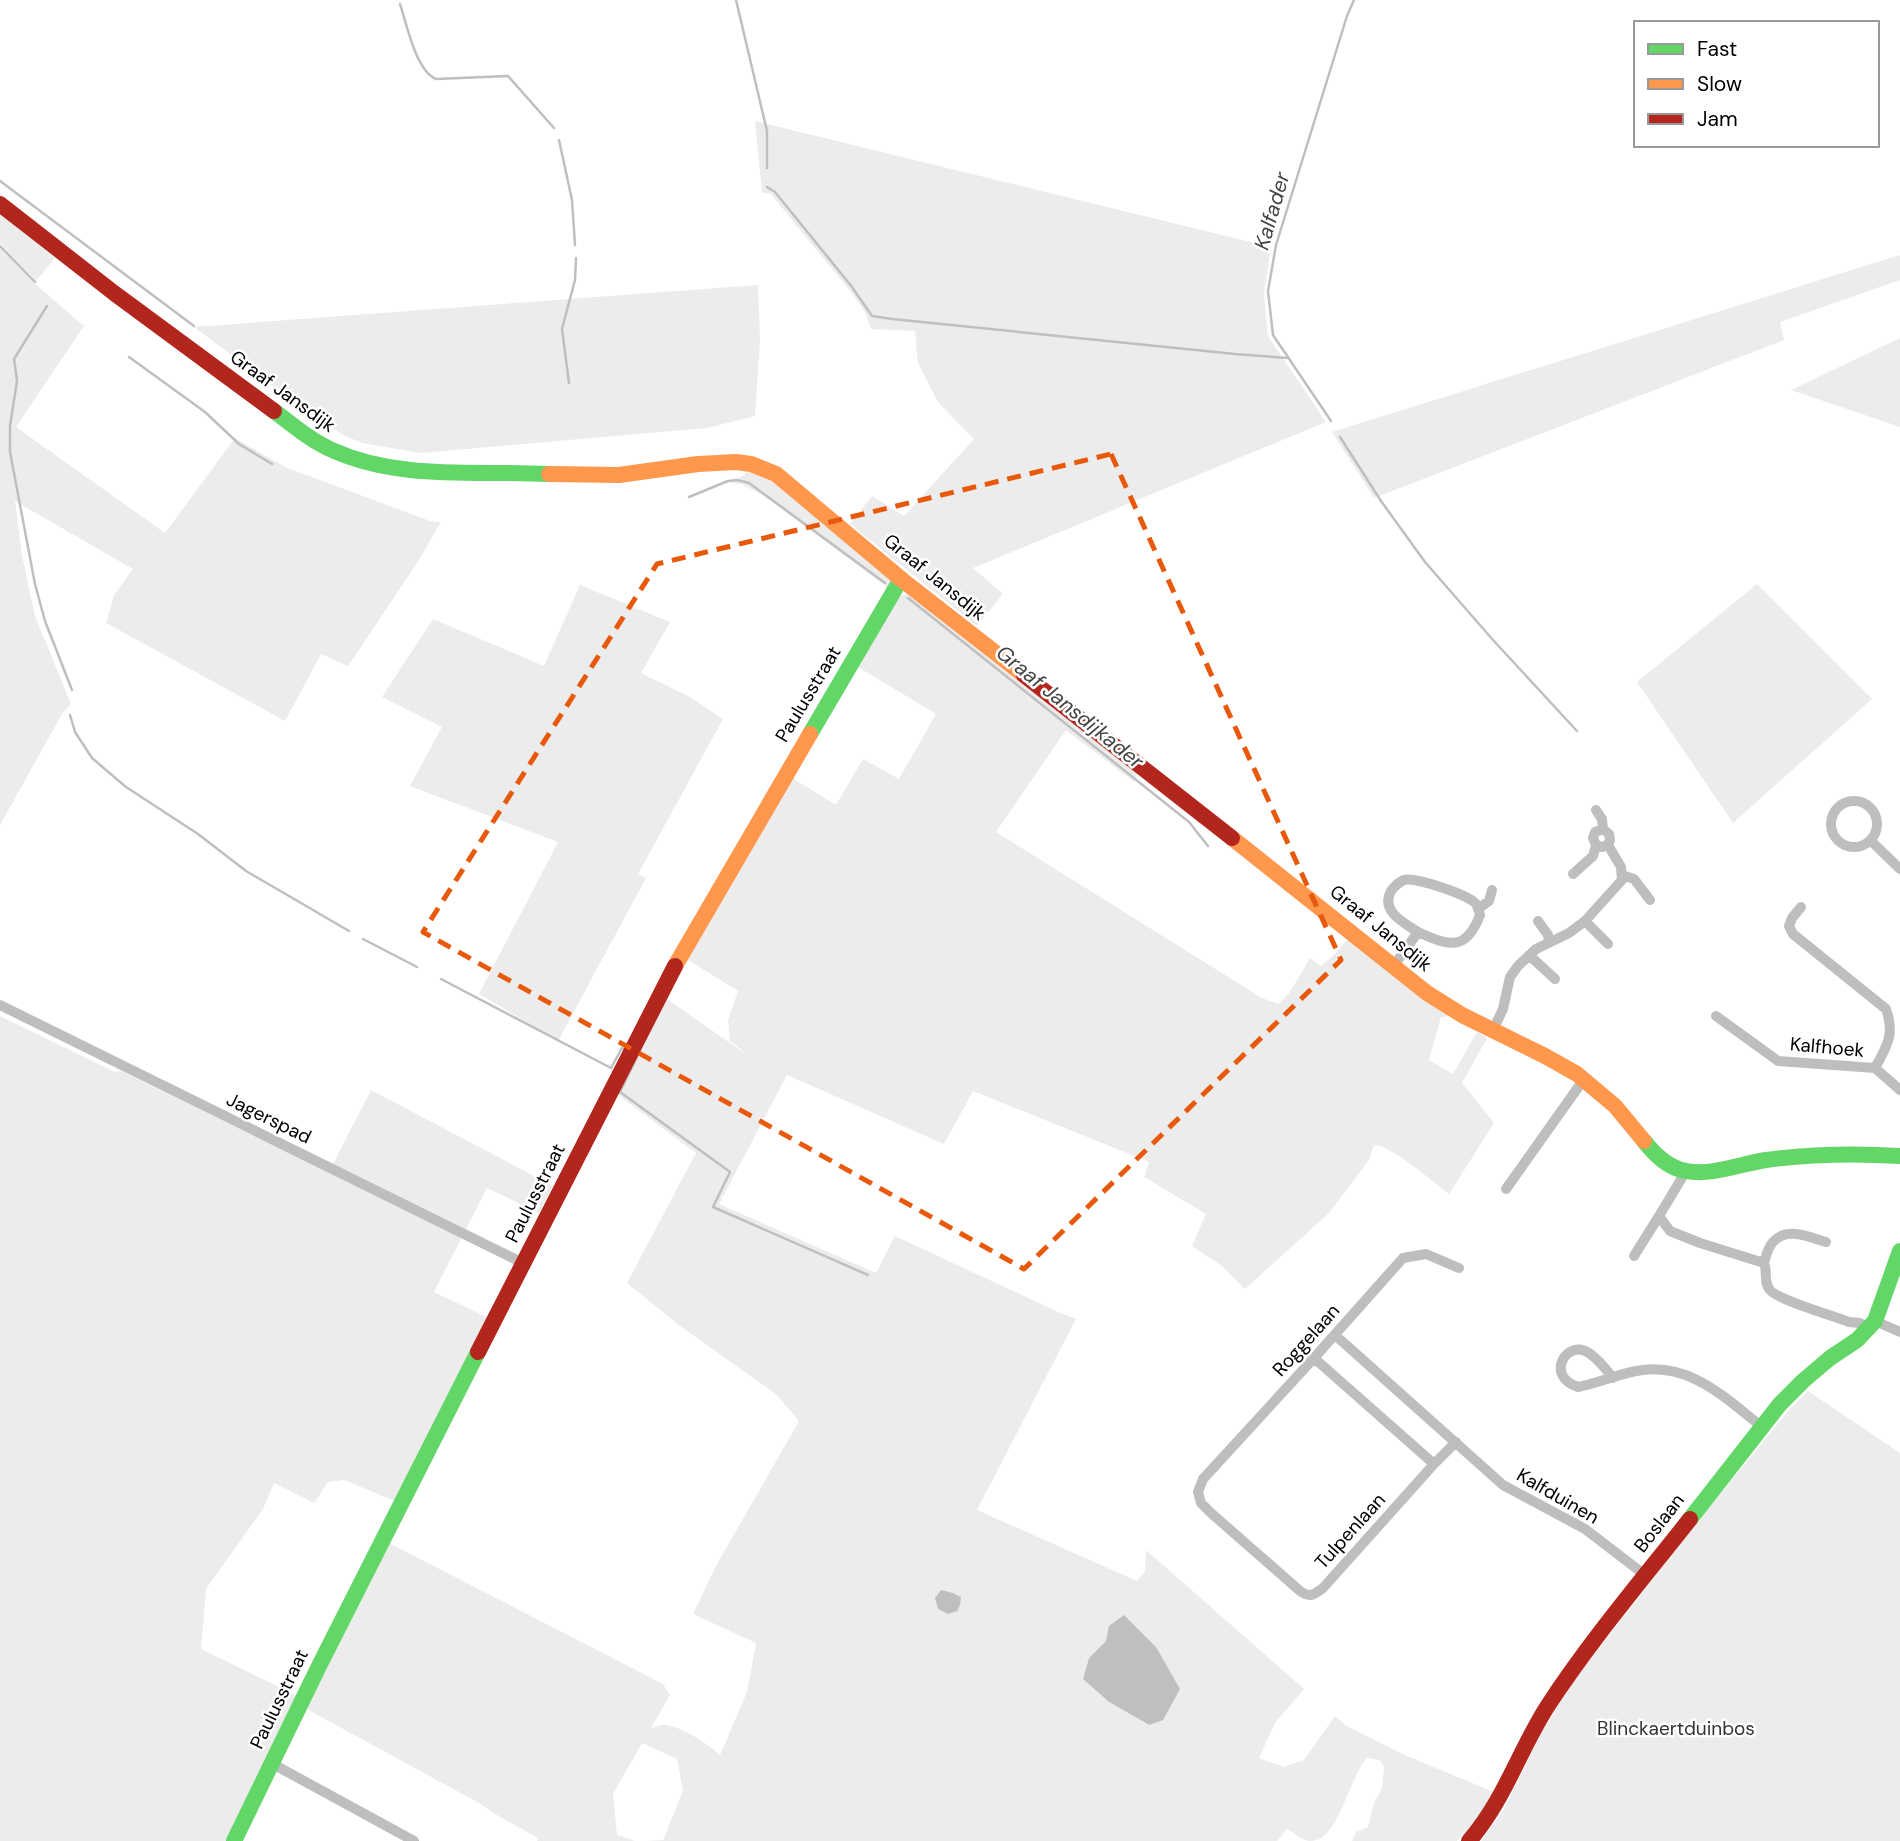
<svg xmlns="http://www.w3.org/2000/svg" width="1900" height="1841" viewBox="0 0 1900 1841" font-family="'DM Sans',sans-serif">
<rect width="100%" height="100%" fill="#fff"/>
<path fill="#ececec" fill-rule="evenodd" d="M 755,121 L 1271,247 L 1264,294 L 1268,336 L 1326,422 L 973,568 L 1003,594 L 977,626 L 850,524 L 872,496 L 904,516 L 974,439 L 938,402 L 918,363 L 915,331 L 871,329 L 865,312 L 851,292 L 770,193 L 762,193 Z
M 0,214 L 55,258 L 36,281 L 0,243 Z
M 0,248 L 34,283 L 84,326 L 16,427 L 165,533 L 235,438 L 285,467 L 430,521 L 441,522 L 417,563 L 348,666 L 321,654 L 285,721 L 106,623 L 114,595 L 133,569 L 15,501 L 22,555 L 35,616 L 71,704 L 62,714 L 0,825 Z
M 1900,255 L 1900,280 L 1780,322 L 1784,340 L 1374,498 L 1332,432 Z
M 758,285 L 760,340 L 755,416 L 707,428 L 420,453 L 362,443 L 343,435 L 306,411 L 194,327 Z
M 1900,338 L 1900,427 L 1791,390 Z
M 748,472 L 773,480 L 891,580 L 890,589 L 764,496 L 742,484 L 731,483 Z
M 1757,584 L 1872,699 L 1733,823 L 1637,682 Z
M 580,585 L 670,622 L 641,673 L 690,697 L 723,719 L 638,874 L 646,878 L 558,1041 L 479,994 L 558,842 L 410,786 L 442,727 L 382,697 L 433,619 L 544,666 Z
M 910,594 L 1137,773 L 1134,782 L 1066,730 L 996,832 L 1262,998 L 1278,1004 L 1290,992 L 1310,958 L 1321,966 L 1334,955 L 1348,939 L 1447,1014 L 1446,1017 L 1441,1017 L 1429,1060 L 1453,1074 L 1477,1032 L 1487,1038 L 1462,1083 L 1494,1123 L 1449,1194 C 1433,1182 1391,1145 1374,1145 L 1369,1160 L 1329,1213 L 1245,1289 L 1222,1266 L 1192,1246 L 1206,1214 L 1144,1177 L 1149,1162 L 973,1091 L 944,1144 L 787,1075 L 719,1204 L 876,1273 L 895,1236 L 1056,1311 L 1076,1319 L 977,1510 L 1137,1581 L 1145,1572 L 1146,1550 L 1304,1689 L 1275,1723 L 1259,1758 L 1284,1767 L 1304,1760 L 1335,1716 L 1345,1725 L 1407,1756 L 1494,1792 L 1482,1813 L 1457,1841 L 1352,1841 L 1356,1832 L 1368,1827 L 1374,1803 L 1382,1788 L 1384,1767 L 1380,1760 L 1367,1758 C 1349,1776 1339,1841 1311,1841 C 1303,1841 1294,1833 1287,1829 L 1277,1841 L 646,1841 L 663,1840 L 683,1791 L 677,1759 L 642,1743 L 613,1794 L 617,1835 L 635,1841 L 537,1841 L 538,1838 L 497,1815 L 479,1803 L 303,1707 L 238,1841 L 0,1841 L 0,1016 L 115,1072 L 121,1071 L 462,1237 L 434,1292 L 497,1322 L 395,1501 L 344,1480 L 328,1482 L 314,1503 L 274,1483 L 263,1509 L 206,1589 L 201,1649 L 306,1700 L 385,1541 L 663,1684 L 670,1695 L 651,1728 C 655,1727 659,1725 663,1725 C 678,1724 710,1745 720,1755 L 747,1692 L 756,1643 L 693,1614 L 716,1566 L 799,1421 L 776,1394 L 680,1326 L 627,1283 L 696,1153 L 617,1094 L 664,997 L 753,1059 L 730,1041 L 728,1020 L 738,991 L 685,958 L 789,776 L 836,805 L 863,759 L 899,779 L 936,714 L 853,664 L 894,597 ZM 1106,1641 L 1148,1725 L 1109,1702 L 1083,1679 L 1089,1658 Z
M 371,1090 L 553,1186 L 539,1213 L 487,1188 L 466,1229 L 333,1164 Z
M 1808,1391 L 1900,1453 L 1900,1841 L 1481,1841 L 1503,1811 L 1543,1730 L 1577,1676 L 1711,1505 L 1789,1410 Z"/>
<path fill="#bfbfbf" d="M 941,1590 L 953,1593 L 961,1597 L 960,1605 L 957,1611 L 948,1614 L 938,1609 L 935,1598 Z
M 1124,1615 L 1156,1647 L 1180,1689 L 1163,1720 L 1149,1725 L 1109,1702 L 1083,1679 L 1089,1658 L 1106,1641 L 1109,1626 Z"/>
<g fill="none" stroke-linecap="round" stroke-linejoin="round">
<path stroke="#bfbfbf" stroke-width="2.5" d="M 736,0 L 767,131 L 767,168
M 400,4 C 407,25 416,71 436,79 L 508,76 L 554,128
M 559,140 L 572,200 L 575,245
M 0,181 L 194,326
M 767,187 L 775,192 L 852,287 L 872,316 L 892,319 L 1235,354 L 1287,358
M 0,246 L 35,282
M 47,306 L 14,359 L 17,381 L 10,426 L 10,452 L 35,584 L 45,621 L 72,690
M 129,357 L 205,412 L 239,444 L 272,464
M 569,383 L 562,329 L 575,280 L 576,258
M 1331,421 L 1273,335 L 1268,291 L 1276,245 L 1347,16 L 1354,0
M 1340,437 L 1381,501 L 1425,562 L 1493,640 L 1577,731
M 689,497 L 728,481 L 737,480 L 749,483 L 885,583
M 908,598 L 1189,822 L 1208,846
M 70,715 L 75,732 L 92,758 L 126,787 L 198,834 L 246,871 L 349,931
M 363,939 L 417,967
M 441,979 L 611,1068 L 622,1048 L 623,1049
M 636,1057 L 637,1057 L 620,1092 L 730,1172 L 713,1207 L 868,1275"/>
<path stroke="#bebebe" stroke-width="10" d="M1831 824a23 23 0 1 1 46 0a23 23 0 1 1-46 0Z
M 1596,810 L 1602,819 L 1603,829
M 1871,841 L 1900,869
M 1573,874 L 1593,856 L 1596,845
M 1622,875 L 1634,879 L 1650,900
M 1801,907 L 1792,918 L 1789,926 L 1793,934 L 1886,1009 C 1895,1035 1887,1046 1875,1068
M 1478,909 L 1489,901 L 1492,890
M 1538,921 L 1548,935 L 1549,943
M 1585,921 L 1608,944
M 1529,955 L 1555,979
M 1393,967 L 1418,932 C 1449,946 1466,952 1480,915 C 1479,911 1478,907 1476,904 C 1470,895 1415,877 1404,880 C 1399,882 1394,887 1391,891 C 1380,911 1404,923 1418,932
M 0,1005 L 523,1263
M 1716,1016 L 1778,1061 L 1875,1068 L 1900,1090
M 1493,1030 L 1503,1009 L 1510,977 L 1518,966 L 1536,949 L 1569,933 L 1585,921 L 1622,880 L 1621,867 L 1608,845 L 1610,840 L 1609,834 L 1603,829 L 1595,832 L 1593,838 L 1596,845 L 1602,847 L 1608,845
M 1686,1171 L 1659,1216 L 1670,1231 L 1700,1243 L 1764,1263 C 1766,1256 1768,1247 1773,1242 C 1787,1226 1809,1237 1826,1242
M 1506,1189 L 1584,1079
M 1634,1256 L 1659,1216
M 1764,1263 C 1768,1272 1763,1282 1770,1290 C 1778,1300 1834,1316 1849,1322 L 1860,1323 L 1869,1328
M 1875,1321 L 1900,1332
M 1335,1335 L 1503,1485 L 1585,1529 L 1645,1575
M 1314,1358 L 1434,1464 L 1456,1442
M 1613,1378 C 1606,1369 1598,1359 1589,1353 C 1567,1338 1544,1376 1578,1387 C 1598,1383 1616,1375 1636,1371 C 1688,1361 1723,1396 1761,1426
M 1434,1464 L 1323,1588 C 1314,1595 1310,1598 1300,1591 L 1211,1513 L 1201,1503 L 1198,1492 L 1203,1479 L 1314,1358 L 1403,1258 L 1426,1254 L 1459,1268
M 271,1763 L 414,1841"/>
<path stroke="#63d668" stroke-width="16" d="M 274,411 C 293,425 311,441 332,450 C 401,481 476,470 549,474
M 810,734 L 901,579
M 1644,1141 C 1655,1155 1668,1168 1686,1171 C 1712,1176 1740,1164 1766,1160 C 1811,1154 1855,1153 1900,1156
M 1690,1519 L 1780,1404 L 1803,1381 L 1830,1358 L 1857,1340 L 1875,1321 L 1900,1251
M 234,1841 L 319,1666 L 478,1352"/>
<path stroke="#ff974d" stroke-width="16" d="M 549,474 L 619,475 L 698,464 L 736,462 L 751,464 L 776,474 L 901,579 L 1024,675
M 1232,838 L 1427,993 L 1462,1015 L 1545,1056 L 1577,1074 L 1615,1106 L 1644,1141
M 675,966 L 810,734"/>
<path stroke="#b3261e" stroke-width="16" d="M 0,204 L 114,293 L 274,411
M 1024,675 L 1232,838
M 478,1352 L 675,966
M 1469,1841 C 1504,1801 1519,1751 1547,1707 C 1590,1641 1642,1580 1690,1519"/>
</g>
<path fill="none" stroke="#e8590c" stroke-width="5" stroke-dasharray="14 9" stroke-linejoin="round" d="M 1111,454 L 1341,960 L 1024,1269 L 423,932 L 657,564 Z"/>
<g text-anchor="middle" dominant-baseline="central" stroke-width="5" stroke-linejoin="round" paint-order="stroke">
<g font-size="19" fill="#000" stroke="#fff">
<text transform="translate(283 391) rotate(36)">Graaf Jansdijk</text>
<text transform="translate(935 577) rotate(39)">Graaf Jansdijk</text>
<text transform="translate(808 694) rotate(-59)">Paulusstraat</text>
<text transform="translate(1381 928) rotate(39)">Graaf Jansdijk</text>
<text transform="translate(1827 1047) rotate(5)">Kalfhoek</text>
<text transform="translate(269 1118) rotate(26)">Jagerspad</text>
<text transform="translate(535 1193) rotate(-63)">Paulusstraat</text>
<text transform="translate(1306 1340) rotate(-48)">Roggelaan</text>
<text transform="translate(1558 1496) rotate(30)">Kalfduinen</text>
<text transform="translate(1659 1523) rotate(-52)">Boslaan</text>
<text transform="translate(1350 1531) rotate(-48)">Tulpenlaan</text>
<text transform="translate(279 1699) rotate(-64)">Paulusstraat</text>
</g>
<g font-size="19" fill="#333" stroke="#fff">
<text x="1676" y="1728">Blinckaertduinbos</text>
</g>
<g font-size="21" font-style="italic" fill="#444" stroke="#fff">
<text transform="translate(1272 211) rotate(-74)">Kalfader</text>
<text transform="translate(1070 707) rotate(39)">Graaf Jansdijkader</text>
</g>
</g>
<rect x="1634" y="21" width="245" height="126" fill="#ffffff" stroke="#999999" stroke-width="2"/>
<rect x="1648" y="44" width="35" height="10" fill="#63d668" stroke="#999999" stroke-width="2"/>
<text x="1697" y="56" font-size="21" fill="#000000">Fast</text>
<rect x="1648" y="79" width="35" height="10" fill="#ff974d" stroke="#999999" stroke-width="2"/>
<text x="1697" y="91" font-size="21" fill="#000000">Slow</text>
<rect x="1648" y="114" width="35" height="10" fill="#b3261e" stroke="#999999" stroke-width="2"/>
<text x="1697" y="126" font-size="21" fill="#000000">Jam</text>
</svg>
